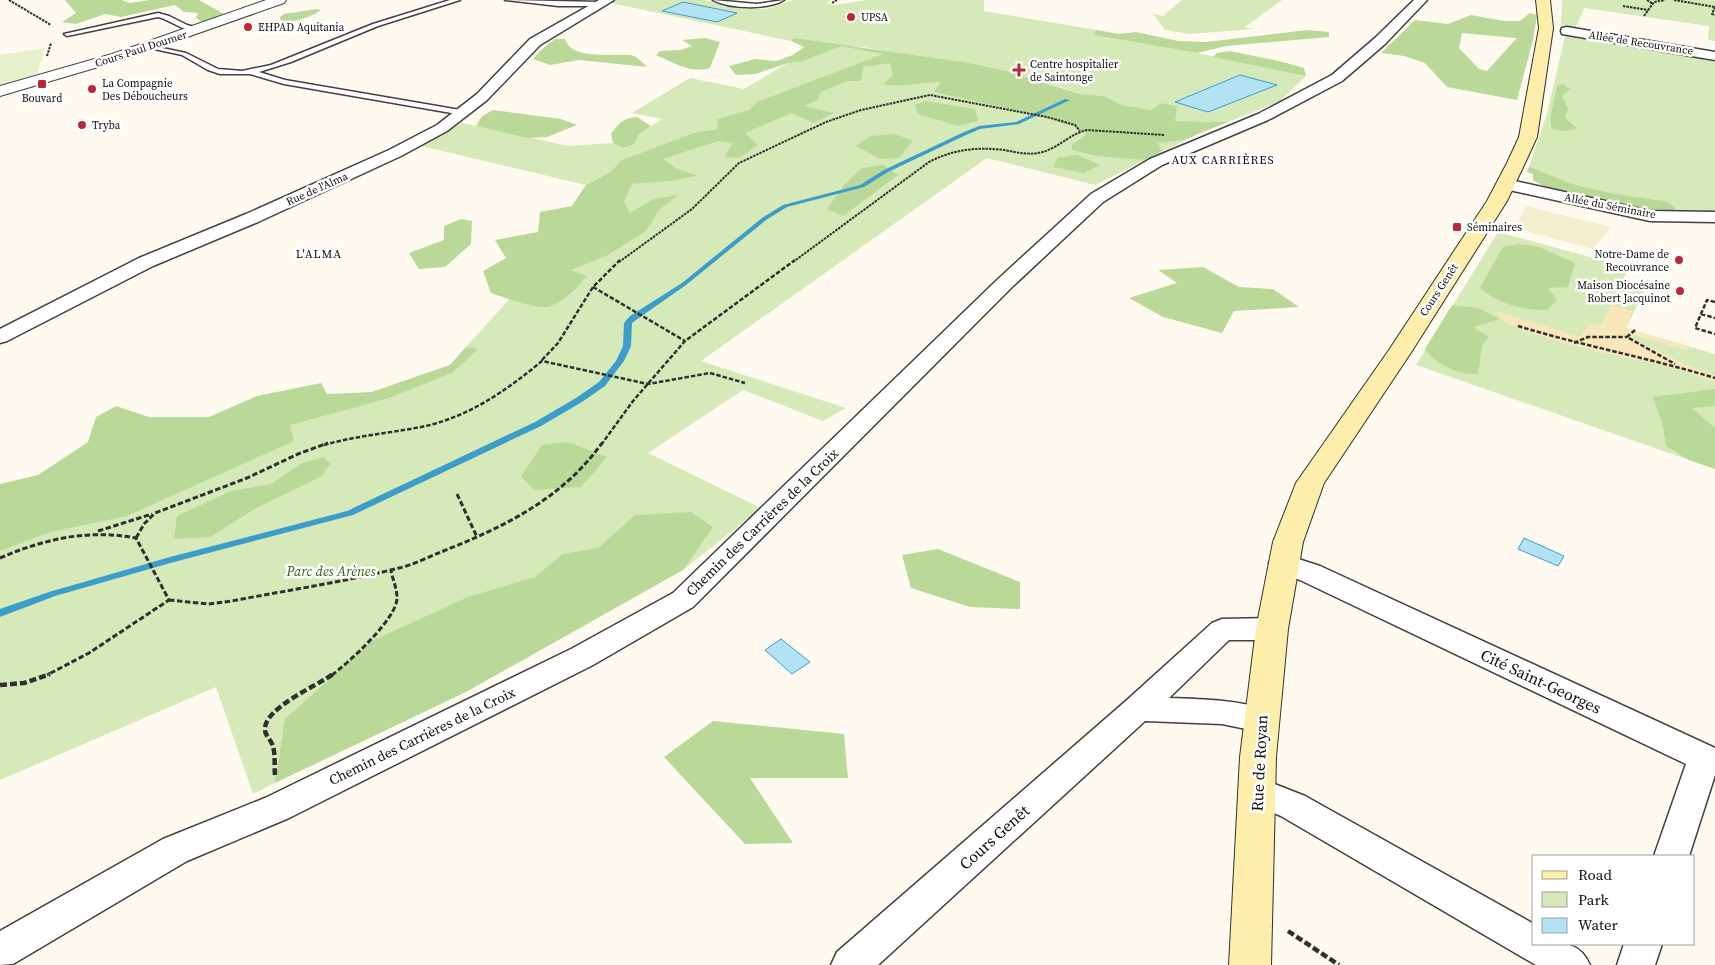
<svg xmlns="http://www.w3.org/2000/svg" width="1715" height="965" viewBox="0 0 1715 965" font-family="'Source Serif 4',serif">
<rect width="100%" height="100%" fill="#fffaef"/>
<path fill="#f4eecf" d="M 1526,206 L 1611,227 L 1593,249 L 1515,228 Z"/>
<path fill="#d5e9b9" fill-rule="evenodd" d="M 618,0 L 704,0 L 742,7 L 766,9 L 794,0 L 832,0 L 826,3 L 834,5 L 868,0 L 984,0 L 984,11 L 1097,30 L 1095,35 L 1197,53 L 1306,76 L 1280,101 L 1228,122 L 1174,121 L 1177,106 L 1161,103 L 1151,110 L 1122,105 L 1104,96 L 1080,94 L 1058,86 L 897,53 L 863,47 L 846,46 L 884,54 L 757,102 L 749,110 L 718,119 L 719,128 L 890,56 L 1196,135 L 1095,185 L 987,158 L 701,361 L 846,408 L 823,421 L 743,390 L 648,453 L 761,508 L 683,570 L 253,794 L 216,687 L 0,780 L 0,495 L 372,392 L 450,365 L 513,295 L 586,185 L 421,146 L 462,123 L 569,146 L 613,143 L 623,148 L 638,135 L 662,119 L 632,113 L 690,78 L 744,89 L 788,63 L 801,62 L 840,46 L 794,38 L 791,41 L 611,3 ZM 716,129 L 593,181 L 610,172 L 623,160 L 696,132 Z
M 1182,0 L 1282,0 L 1245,27 L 1254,29 L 1189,34 L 1165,30 L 1153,14 L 1163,16 Z
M 1562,0 L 1715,0 L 1715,41 L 1708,40 L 1709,26 L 1584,8 L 1576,27 L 1561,25 Z
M 1565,36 L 1715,61 L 1715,211 L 1666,212 L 1533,180 L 1533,174 L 1527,172 L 1547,114 Z
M 1498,232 L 1630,268 L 1623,279 L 1647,286 L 1626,328 L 1715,354 L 1715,469 L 1416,365 Z"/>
<path fill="#bad998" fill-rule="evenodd" d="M 65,0 L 122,0 L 129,3 L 150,0 L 199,0 L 224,14 L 202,22 L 196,18 L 198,13 L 184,12 L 175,5 L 121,17 L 105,14 L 76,24 L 62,22 L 76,13 Z
M 316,9 L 321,10 C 312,17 292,23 281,22 L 280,17 L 284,14 Z
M 1530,13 L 1537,15 L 1533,40 L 1517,100 L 1447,87 L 1425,63 L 1404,56 L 1381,53 L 1415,20 L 1448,24 L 1471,15 L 1504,21 L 1520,21 ZM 1462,33 L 1516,38 L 1516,39 L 1487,71 L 1479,69 L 1459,48 Z
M 1097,30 L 1119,34 L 1136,32 L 1178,41 L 1206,42 L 1307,30 L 1329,32 L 1329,37 L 1226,46 L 1197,53 L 1094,35 Z
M 705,38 L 720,42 L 710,68 C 691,74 672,62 656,55 L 660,51 L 680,50 L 692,46 L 682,40 Z
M 794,38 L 969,63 L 1010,72 L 1080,94 L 1104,96 L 1122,105 L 1151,110 L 1161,103 L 1177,106 L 1175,121 L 1228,122 L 1183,140 L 1158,143 L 1162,151 L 1144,160 L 1097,156 L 1072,150 L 1072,145 L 1087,134 L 1077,128 L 1041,116 L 934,92 L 941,82 C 921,82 902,88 883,84 L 893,76 L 890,63 L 863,67 L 861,81 L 847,81 L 821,92 L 817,100 L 804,106 L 834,113 L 814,123 L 792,113 L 745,133 L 758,145 L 739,158 L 724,157 L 733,143 L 718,141 L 663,159 L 676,168 L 697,176 L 669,181 L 632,184 L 624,202 L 630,213 L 654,199 L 678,195 L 659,210 L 646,231 L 608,255 L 571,270 L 587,276 C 576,288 564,302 548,307 C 538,309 502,297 491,293 L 483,271 L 506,258 L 495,240 L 538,232 L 540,212 L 572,206 L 586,185 L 610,172 L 622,160 L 696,132 L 718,129 L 717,119 L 749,110 L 757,102 L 883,54 L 841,46 L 801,62 L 788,63 L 755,74 L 736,75 L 729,66 L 755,59 L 776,61 L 793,55 L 804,47 L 791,41 Z
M 555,39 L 565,39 C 572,61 614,53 631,55 C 637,56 643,63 647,67 L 579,60 L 550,65 L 533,59 L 542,49 Z
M 1230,51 L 1283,62 L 1304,68 L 1306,76 L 1213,57 L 1217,53 Z
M 1563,84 L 1570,89 L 1562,96 L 1568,109 L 1565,117 L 1576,128 C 1568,133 1559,131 1551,128 L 1551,115 L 1557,86 Z
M 925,101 L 975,109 L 978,121 L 958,126 L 918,114 L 915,105 Z
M 493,110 L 561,119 L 577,125 L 547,137 L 528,138 L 476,126 L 482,116 Z
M 637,117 L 651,126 L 638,135 L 634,144 L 623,148 L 613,143 L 611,134 C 619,123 623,118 637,117 Z
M 896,134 L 913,141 L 899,158 L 880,159 L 856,146 L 871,136 Z
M 1077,155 L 1100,165 L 1084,173 L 1053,167 L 1058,158 Z
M 883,165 L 898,175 L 843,216 L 827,209 L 845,184 L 862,168 Z
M 1529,167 C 1543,171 1555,178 1569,183 C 1600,192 1633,197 1665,201 L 1674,206 L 1675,212 C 1669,213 1662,214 1656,213 C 1629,210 1553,195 1533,180 L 1533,174 L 1527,172 Z
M 461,219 L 472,221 L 471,244 L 445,267 L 419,269 L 409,253 L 444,240 L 444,226 Z
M 1518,244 L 1539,247 L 1575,263 L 1568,287 L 1548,288 L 1557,300 L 1547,310 C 1525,311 1496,303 1480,288 L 1503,247 Z
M 1203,267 L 1239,287 L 1273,289 L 1299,307 L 1234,311 L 1222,333 L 1163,317 L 1129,298 L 1177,283 L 1158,270 Z
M 1452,305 L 1478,308 L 1500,319 L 1473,327 L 1489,337 L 1482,345 L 1478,374 C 1460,376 1435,364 1425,349 Z
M 466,347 L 478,349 L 452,373 L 386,399 L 290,425 L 294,441 L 127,516 L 50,532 L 0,551 L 0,484 L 38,475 L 88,442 L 96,417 L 116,406 L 149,417 L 209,417 L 257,396 L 321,383 L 327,394 L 372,392 L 450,365 Z
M 1715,389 L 1715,406 L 1692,408 L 1715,428 L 1715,469 L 1689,460 L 1666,446 L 1663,426 L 1653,397 Z
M 568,442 L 607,457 L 581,487 L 534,490 L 521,476 L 542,445 Z
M 324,457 L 330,464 L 322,476 L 256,508 L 210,537 L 174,539 L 177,516 L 231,491 L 271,484 L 302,463 Z
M 691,512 L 713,527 L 683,570 L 466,692 L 275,783 L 285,719 L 372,641 L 468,597 L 535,577 L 563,554 L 598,548 L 635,515 Z
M 938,549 L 1020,582 L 1020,609 L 970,607 L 911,588 L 902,555 Z
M 713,721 L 844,734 L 848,778 L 750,778 L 793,843 L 745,844 L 664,757 Z"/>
<path fill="#f9e7bc" d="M 1611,305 L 1632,311 L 1626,328 L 1688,346 L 1686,350 L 1634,335 L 1633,338 L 1686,365 L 1715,375 L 1715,382 C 1702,378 1688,372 1675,369 C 1644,361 1511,337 1497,314 L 1498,312 L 1581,337 L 1589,323 L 1601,326 Z"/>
<path fill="#e6f0ca" d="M 45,48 L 37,74 L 0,85 L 0,55 Z"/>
<path fill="#b4e2f5" stroke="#3c9dcb" d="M 683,2 L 737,13 L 717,22 L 662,11 Z
M 1240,75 L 1277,85 L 1208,112 L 1175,102 Z
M 1524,538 L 1564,556 L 1558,566 L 1518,549 Z
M 781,639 L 810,662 L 792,674 L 765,650 Z"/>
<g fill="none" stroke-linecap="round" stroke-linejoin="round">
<path fill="#3c9dcb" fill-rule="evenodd" d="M 1065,99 L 1070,100 L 1019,124 L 980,129 L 966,135 L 888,172 L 864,187 L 787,207 L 766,220 L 686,285 L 636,320 L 632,323 L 631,346 L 624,361 L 605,386 L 582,402 L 541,426 L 353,515 L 174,562 L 55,596 L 0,617 L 0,609 L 49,592 L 170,557 L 347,511 L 535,422 L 576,398 L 599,382 L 616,361 L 623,346 L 624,323 L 630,316 L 682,283 L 762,218 L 783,205 L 860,185 L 884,170 L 962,133 L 979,126 L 1016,122 Z"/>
<g stroke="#414141" stroke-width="3">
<path id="service" d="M 450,0 L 460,0 L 378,26 L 291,62 L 259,72 L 285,80 L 466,111 L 467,113 L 463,115 L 284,84 L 250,74 L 220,74 L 208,70 L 182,55 L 145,47 L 148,45 L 186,53 L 218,69 L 242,71 L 271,65 L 373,24 Z
M 505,0 L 600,2 L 603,4 L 600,6 L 558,6 Z
M 713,0 L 757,4 L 784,0 C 768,10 729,9 713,0 Z
M 158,13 L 169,16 L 187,25 L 202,29 C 188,36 172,20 158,17 L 67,36 L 64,34 Z"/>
</g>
<g stroke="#414141" stroke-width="3">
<path id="minor" d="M 599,0 L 614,0 L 540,45 L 487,100 L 447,131 L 401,156 L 258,222 L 153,266 L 7,341 L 0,343 L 0,329 L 139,258 L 246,214 L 389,150 L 437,125 L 477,94 L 530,39 Z
M 1414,0 L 1427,0 L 1385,44 L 1342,81 L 1268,120 L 1162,165 L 1103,202 L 1011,288 L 693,607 L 593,665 L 289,818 L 187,861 L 13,964 L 0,965 L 0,931 L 163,839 L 265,798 L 571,649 L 673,593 L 997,280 L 1091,194 L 1150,159 L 1258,114 L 1332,75 L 1375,38 Z
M 1567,27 L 1715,52 L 1715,60 L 1562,34 L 1561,31 L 1562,28 Z
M 1506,179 L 1650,211 L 1715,212 L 1715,222 L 1650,221 L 1500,188 L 1498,184 L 1500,180 Z
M 1283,554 L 1320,566 L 1715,748 L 1715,775 L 1689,856 L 1654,856 L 1686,764 L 1300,580 L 1273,570 L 1269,563 L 1273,556 Z
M 1272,618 L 1282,622 L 1286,629 L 1282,636 L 1272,640 L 1229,640 L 1169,698 C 1205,699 1238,700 1272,711 L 1277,720 L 1272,729 L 1261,732 L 1222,724 L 1145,721 L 878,965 L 831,965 L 837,952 L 1127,700 L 1212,623 L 1222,619 Z
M 1257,777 L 1305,796 L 1534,924 L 1534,944 C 1559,944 1578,938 1590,965 L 1536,965 L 1281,816 L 1245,801 L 1240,791 L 1245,781 Z
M 1624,944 L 1662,944 L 1655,965 L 1617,965 Z"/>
</g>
<g stroke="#414141" stroke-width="2">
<path id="tertiary" d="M 266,0 L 286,0 L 284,3 L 122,60 L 0,96 L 0,86 L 112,54 Z"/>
</g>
<g stroke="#303030" stroke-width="2">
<path id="secondary" d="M 1536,0 L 1550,0 L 1553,28 L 1537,137 L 1525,163 L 1507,201 L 1412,351 L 1324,483 L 1303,542 L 1288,629 L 1276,757 L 1271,965 L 1229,965 L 1240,757 L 1256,629 L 1273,542 L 1296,483 L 1389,350 L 1487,201 L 1507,163 L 1519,137 L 1539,28 Z"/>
</g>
<path stroke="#303030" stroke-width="2" stroke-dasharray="2.5 1" stroke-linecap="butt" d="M 9,0 L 51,25
M 1647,0 L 1653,4
M 1674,0 L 1715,7
M 832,3 L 837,0
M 1623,6 L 1648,10
M 1715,7 L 1712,14 L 1715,15
M 1644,16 L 1654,2 L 1665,0
M 47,56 L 51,43
M 619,262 L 692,209 L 739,163 L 826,122 L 861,110 L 930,95 L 1047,117 L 1075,125 L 1080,131
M 793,262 L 929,162 C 954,149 977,147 1004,150 C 1015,152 1027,155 1038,153 C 1057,150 1069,134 1087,130 L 1164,135"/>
<path stroke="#303030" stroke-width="2.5" stroke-dasharray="4.5 2" stroke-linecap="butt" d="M 593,287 L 685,341
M 1715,302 L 1707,300 L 1695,328 L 1715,334
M 1701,314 L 1715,318
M 1518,326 C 1583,346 1650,358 1715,378
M 1635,330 L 1627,337 L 1675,364
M 1574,343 L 1588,337 L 1627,337
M 542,360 L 558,343 L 593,287 L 620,260
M 324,445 C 358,435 395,433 430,425 C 473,414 508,389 542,361 L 648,384 L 710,373 L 745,383
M 601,445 L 633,401 L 685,341 L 795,260"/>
<path stroke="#303030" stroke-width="3" stroke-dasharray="5.5 2.5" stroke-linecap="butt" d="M 457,494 L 477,537
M 98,531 L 152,514
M 136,538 L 144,524 L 155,513 L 247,478 L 298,454 L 328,443
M 0,558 C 44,539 88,529 136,538 L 169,600 L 89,653 L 47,675
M 169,600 L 208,604 L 232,601 C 288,590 344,582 399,568 C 413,565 428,557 441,552 C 504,527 562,499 602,443
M 332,675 C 348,663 397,619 397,598 C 397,589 393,580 391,571"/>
<path stroke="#303030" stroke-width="4.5" stroke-dasharray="7 3" stroke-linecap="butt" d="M 0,685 L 24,683 L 50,674
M 275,775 C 274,765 276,753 272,744 C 270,739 265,735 265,730 C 263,708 319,685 333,674
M 1288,931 L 1339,965"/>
<use href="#service" fill="#fff" fill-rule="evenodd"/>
<use href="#minor" fill="#fff" fill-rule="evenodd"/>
<use href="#tertiary" fill="#fff" fill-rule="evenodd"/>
<use href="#secondary" fill="#fdeeab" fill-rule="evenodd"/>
</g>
<g fill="#bc283a" stroke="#fff" stroke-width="2">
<circle cx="851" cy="17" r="5"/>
<circle cx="248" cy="27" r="5"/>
<path d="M1016.5 62.5h5v5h5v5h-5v5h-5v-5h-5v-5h5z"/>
<rect x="37" y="79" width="10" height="10" rx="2.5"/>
<circle cx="92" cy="89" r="5"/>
<circle cx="82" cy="125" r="5"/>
<rect x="1452" y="222" width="10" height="10" rx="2.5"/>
<circle cx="1679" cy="260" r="5"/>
<circle cx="1680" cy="291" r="5"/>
</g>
<g text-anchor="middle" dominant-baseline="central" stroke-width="5" stroke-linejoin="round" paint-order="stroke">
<g font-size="11" fill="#0e0e0e" stroke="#fff" text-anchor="start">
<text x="861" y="17">UPSA</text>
<text x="258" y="27">EHPAD Aquitania</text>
<text x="1030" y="64">Centre hospitalier<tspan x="1030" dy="13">de Saintonge</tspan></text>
<text x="102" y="83">La Compagnie<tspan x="102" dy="13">Des Déboucheurs</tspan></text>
<text x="42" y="98" text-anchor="middle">Bouvard</text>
<text x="92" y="125">Tryba</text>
<text x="1467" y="227">Séminaires</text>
<text x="1669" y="254" text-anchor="end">Notre-Dame de<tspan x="1669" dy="13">Recouvrance</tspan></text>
<text x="1670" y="285" text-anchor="end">Maison Diocésaine<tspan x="1670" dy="13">Robert Jacquinot</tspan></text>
</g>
<g font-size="11" fill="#0e0e0e" stroke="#fff">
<text transform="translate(1641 43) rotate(9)">Allée de Recouvrance</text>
<text transform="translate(141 49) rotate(-18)">Cours Paul Doumer</text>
<text transform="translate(317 189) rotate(-24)">Rue de l'Alma</text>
<text transform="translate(1610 206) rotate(11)">Allée du Séminaire</text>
<text transform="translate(1439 290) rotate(-57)">Cours Genêt</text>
</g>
<g font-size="12" letter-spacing="1" fill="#0e0e0e" stroke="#fff">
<text x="1223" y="160">AUX CARRIÈRES</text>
<text x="319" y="254">L'ALMA</text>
</g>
<g font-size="14" fill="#0e0e0e" stroke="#fff">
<text transform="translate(762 522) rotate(-44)">Chemin des Carrières de la Croix</text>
<text transform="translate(422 736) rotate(-26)">Chemin des Carrières de la Croix</text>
</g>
<g font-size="14" font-style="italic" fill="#33651f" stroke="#fff">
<text x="331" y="571">Parc des Arènes</text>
</g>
<g font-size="16" fill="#0e0e0e" stroke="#fff">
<text transform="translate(1541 681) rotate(25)">Cité Saint-Georges</text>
<text transform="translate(1259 763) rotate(-87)">Rue de Royan</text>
<text transform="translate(994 837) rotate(-42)">Cours Genêt</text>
</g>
</g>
<rect x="1532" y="855" width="162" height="90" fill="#ffffff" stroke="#9f9f9f"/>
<rect x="1542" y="871" width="25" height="8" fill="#fdeeab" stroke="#9f9f9f"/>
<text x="1578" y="880" font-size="15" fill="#0e0e0e">Road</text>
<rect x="1542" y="892" width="25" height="15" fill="#d5e9b9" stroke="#9f9f9f"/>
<text x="1578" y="905" font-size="15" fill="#0e0e0e">Park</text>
<rect x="1542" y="918" width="25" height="15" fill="#b4e2f5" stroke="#9f9f9f"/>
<text x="1578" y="930" font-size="15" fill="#0e0e0e">Water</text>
</svg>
